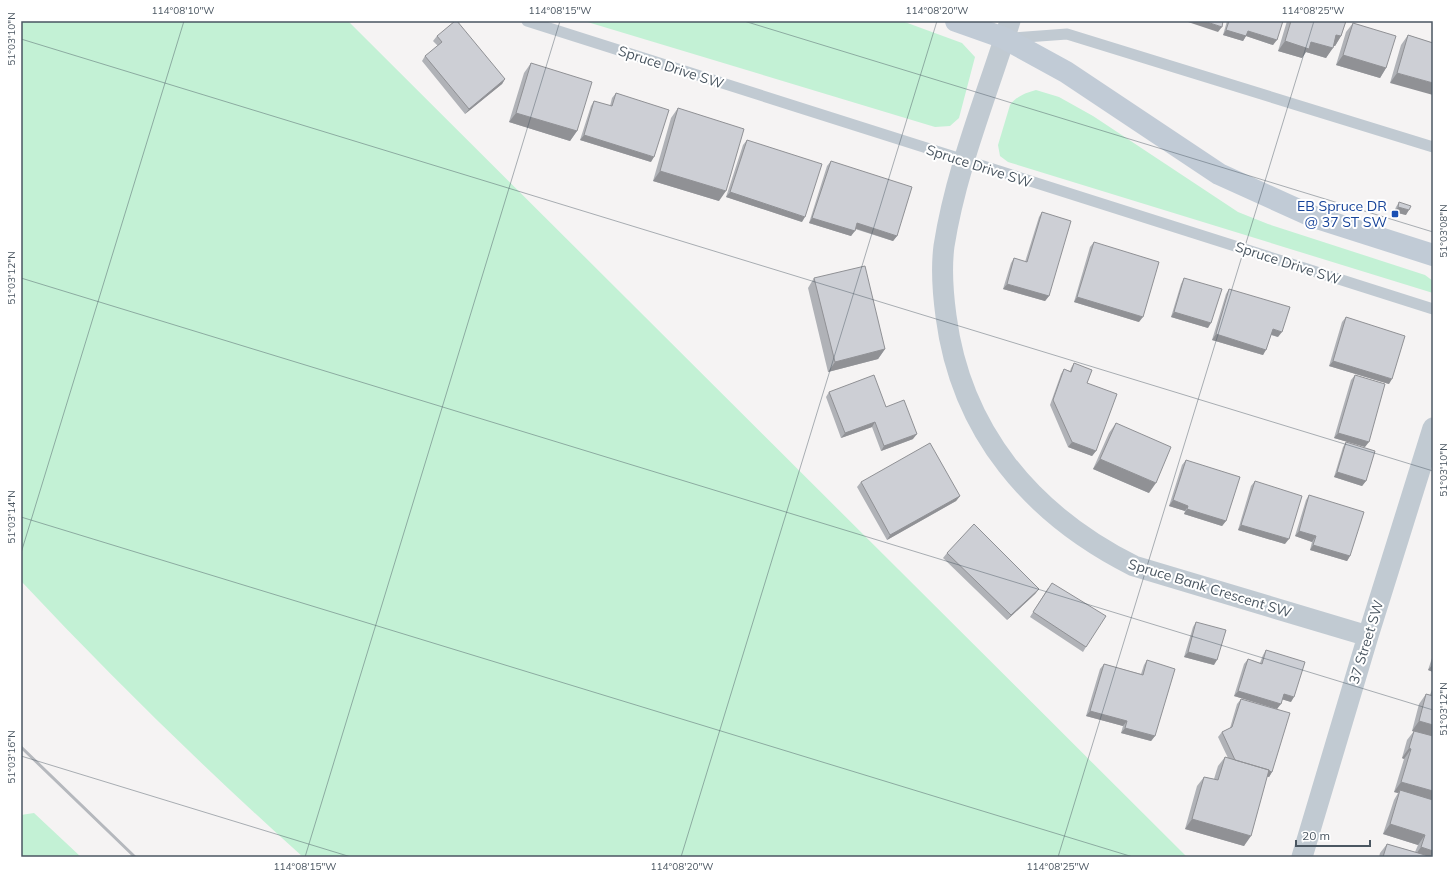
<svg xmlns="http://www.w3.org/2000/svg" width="1454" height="878" viewBox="0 0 1454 878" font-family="Mulish,sans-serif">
<rect width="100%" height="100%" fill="#f5f3f3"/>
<path fill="#c3f1d5" d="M 21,21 L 348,21 L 1187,857 L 303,857 C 205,769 111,677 21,581 Z
M 584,21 L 902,21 L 962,43 L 975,57 L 959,118 L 950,126 L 935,127 Z
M 1036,90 L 1059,97 L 1093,116 L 1238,212 L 1268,224 L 1425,275 L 1433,281 L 1433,293 L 1008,162 L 1000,156 L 998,145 L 1010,105 C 1017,96 1025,93 1036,90 Z
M 34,813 L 81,857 L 21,857 L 21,815 Z"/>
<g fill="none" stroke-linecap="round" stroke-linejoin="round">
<path stroke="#c1cad2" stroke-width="11" d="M 527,21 L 1433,309
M 1011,38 L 1067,34 L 1433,147"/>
<path stroke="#c1cad2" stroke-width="21" d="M 1010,21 C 987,95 956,169 944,246 C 941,269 943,294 946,316 C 961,432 1032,515 1134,566 L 1368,636
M 1302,857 L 1368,636 L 1433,428"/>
<path stroke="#c1cbd6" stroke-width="22" d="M 956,21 L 1004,38 L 1066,72 L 1219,174 L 1314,217 L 1433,255"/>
<path stroke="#b5b8bd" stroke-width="3" d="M 21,747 L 135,857"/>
</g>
<path fill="#b0b2b7" d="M 1227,21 L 1283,21 L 1273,45 L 1246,36 L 1243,41 L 1223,35 Z
M 1287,21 L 1346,21 L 1341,36 L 1335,46 L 1333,46 L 1326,58 L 1306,52 L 1302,58 L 1278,51 Z
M 1353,23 L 1386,68 L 1380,78 L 1336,65 L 1346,32 Z
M 1408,35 L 1433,43 L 1390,83 L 1401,45 Z
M 437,36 L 505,79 L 502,84 L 465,114 L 422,61 L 425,56 L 438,46 L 433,41 Z
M 531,63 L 577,131 L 570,141 L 509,122 L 524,73 Z
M 616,93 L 651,162 L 580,140 L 591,106 L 594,101 L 610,106 L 612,98 Z
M 678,108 L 719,201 L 653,181 L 671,118 Z
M 747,140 L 802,222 L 726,197 L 743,145 Z
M 831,161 L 897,236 L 893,241 L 855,229 L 851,236 L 809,223 L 827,166 Z
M 1399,202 L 1406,215 L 1394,212 L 1396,207 Z
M 1042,212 L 1049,296 L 1045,301 L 1003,289 L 1011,263 L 1014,258 L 1025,262 L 1039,217 Z
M 1094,242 L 1139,322 L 1074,302 L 1090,247 Z
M 814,278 L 885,349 L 878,359 L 828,372 L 808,288 Z
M 1184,278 L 1208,328 L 1171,317 L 1181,284 Z
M 1229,289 L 1278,337 L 1271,335 L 1263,355 L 1212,340 L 1226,294 Z
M 1346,317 L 1389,384 L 1329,366 L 1342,322 Z
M 1074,363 L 1087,383 L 1096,451 L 1092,456 L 1068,447 L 1050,405 L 1061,374 L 1064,369 L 1070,371 L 1071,368 Z
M 1355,375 L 1365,447 L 1334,438 L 1351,380 Z
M 829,392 L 886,407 L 913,439 L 881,451 L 872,427 L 841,438 L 826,397 Z
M 1116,423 L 1149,493 L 1093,469 L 1109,433 Z
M 1346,442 L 1366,481 L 1362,486 L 1334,477 L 1343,447 Z
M 1186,460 L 1226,521 L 1222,526 L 1184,514 L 1185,511 L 1169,506 L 1182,465 Z
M 1255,481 L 1285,544 L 1238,530 L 1251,486 Z
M 861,482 L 960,496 L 956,501 L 887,540 L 857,487 Z
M 1309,495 L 1350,556 L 1347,561 L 1310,550 L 1312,542 L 1295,536 L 1306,500 Z
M 947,553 L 1039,589 L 1035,594 L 1007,620 L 943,558 Z
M 1048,588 L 1086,647 L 1083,652 L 1030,617 Z
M 1196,622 L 1214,665 L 1184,657 L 1193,627 Z
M 1266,650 L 1291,702 L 1282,699 L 1277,709 L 1234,696 L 1244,664 L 1248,659 L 1260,663 L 1263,655 Z
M 1433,655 L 1433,672 L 1428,670 Z
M 1147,660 L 1155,736 L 1151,741 L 1121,733 L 1123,726 L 1086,716 L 1100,669 L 1104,664 L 1141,674 L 1144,665 Z
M 1433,687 L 1433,851 L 1431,857 L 1432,857 L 1379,857 L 1380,853 L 1387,844 L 1415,852 L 1418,845 L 1383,834 L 1394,800 L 1398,793 L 1394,792 L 1404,759 L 1402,758 L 1407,740 L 1414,731 L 1412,731 L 1419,704 L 1426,694 L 1430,695 Z
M 1241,699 L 1272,772 L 1269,777 L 1267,777 L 1244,846 L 1185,829 L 1197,786 L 1204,777 L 1214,779 L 1218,766 L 1225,757 L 1228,758 L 1218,737 L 1222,732 L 1230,728 L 1237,704 Z"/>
<path fill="#909195" d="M 1185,21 L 1204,21 L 1222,27 L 1218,32 Z
M 1226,30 L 1248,31 L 1277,40 L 1273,45 L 1246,36 L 1243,41 L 1223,35 Z
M 1336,35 L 1341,36 L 1335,46 L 1329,44 Z
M 1285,41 L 1311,42 L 1333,48 L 1326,58 L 1306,52 L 1302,58 L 1278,51 Z
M 1343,55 L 1386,68 L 1380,78 L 1336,65 Z
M 1397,73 L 1433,83 L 1433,95 L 1390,83 Z
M 505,79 L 502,84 L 465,114 L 469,109 Z
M 516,113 L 577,131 L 570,141 L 509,122 Z
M 584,135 L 654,157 L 651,162 L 580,140 Z
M 660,171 L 726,191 L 719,201 L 653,181 Z
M 730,192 L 805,217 L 802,222 L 726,197 Z
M 1398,207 L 1409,210 L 1406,215 L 1394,212 Z
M 812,218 L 855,231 L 851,236 L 809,223 Z
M 857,223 L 897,236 L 893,241 L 854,228 Z
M 1007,284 L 1049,296 L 1045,301 L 1003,289 Z
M 1077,297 L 1143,317 L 1139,322 L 1074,302 Z
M 1174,312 L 1211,323 L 1208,328 L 1171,317 Z
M 1273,329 L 1282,332 L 1278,337 L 1269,334 Z
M 1216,334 L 1266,350 L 1263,355 L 1212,340 Z
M 885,349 L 878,359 L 828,372 L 835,362 Z
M 1333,361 L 1392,379 L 1389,384 L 1329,366 Z
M 875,422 L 872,427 L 841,438 L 845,433 Z
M 1338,433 L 1369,442 L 1365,447 L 1334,438 Z
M 917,434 L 913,439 L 881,451 L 884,446 Z
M 1072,442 L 1096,451 L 1092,456 L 1068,447 Z
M 1100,459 L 1156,483 L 1149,493 L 1093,469 Z
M 1337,472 L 1366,481 L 1362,486 L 1334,477 Z
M 960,496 L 956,501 L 887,540 L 890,535 Z
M 1173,500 L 1188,506 L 1185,511 L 1169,506 Z
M 1187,509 L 1226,521 L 1222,526 L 1184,514 Z
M 1241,525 L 1289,539 L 1285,544 L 1238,530 Z
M 1299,531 L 1316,536 L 1312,542 L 1295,536 Z
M 1313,545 L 1350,556 L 1347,561 L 1310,550 Z
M 1039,589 L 1035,594 L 1007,620 L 1011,615 Z
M 1188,652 L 1217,660 L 1214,665 L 1184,657 Z
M 1433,664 L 1433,672 L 1428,670 Z
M 1238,691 L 1281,704 L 1277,709 L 1234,696 Z
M 1284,694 L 1294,697 L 1291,702 L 1281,699 Z
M 1090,711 L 1127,721 L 1123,726 L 1086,716 Z
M 1419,721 L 1433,725 L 1433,737 L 1412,731 Z
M 1125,728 L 1155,736 L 1151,741 L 1121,733 Z
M 1409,748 L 1411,749 L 1404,759 L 1402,758 Z
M 1236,761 L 1272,772 L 1269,777 L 1232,766 Z
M 1401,782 L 1433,791 L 1433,803 L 1400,790 L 1398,793 L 1394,792 Z
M 1192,819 L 1251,836 L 1244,846 L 1185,829 Z
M 1390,824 L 1425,835 L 1418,845 L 1383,834 Z
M 1421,847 L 1433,851 L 1433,853 L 1430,857 L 1414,857 Z"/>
<path fill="#cdcfd5" stroke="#909195" d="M 455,21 L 457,21 L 505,79 L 469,109 L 425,56 L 442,42 L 437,36 Z
M 1204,21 L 1223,21 L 1222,27 Z
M 1229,21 L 1283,21 L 1277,40 L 1248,31 L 1246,36 L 1226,30 Z
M 1291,21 L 1346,21 L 1341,36 L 1336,35 L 1333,48 L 1311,42 L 1309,49 L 1285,41 Z
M 1353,23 L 1396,36 L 1386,68 L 1343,55 Z
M 1408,35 L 1433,43 L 1433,83 L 1397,73 Z
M 531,63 L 592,82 L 577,131 L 516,113 Z
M 616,93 L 669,110 L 654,157 L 584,135 L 594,101 L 612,106 Z
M 678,108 L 744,129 L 726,191 L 660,171 Z
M 747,140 L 822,164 L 805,217 L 730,192 Z
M 831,161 L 912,187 L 897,236 L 857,223 L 855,231 L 812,218 Z
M 1399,202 L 1411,206 L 1409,210 L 1398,207 Z
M 1042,212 L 1071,221 L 1049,296 L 1007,284 L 1014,258 L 1027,262 Z
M 1094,242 L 1159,262 L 1143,317 L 1077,297 Z
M 865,266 L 885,349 L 835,362 L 814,278 Z
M 1184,278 L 1222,289 L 1211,323 L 1174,312 Z
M 1229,289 L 1290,307 L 1282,332 L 1273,329 L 1266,350 L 1216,334 Z
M 1346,317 L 1405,336 L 1392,379 L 1333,361 Z
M 1074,363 L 1092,370 L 1087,383 L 1117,394 L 1096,451 L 1072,442 L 1053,400 L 1064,369 L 1071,372 Z
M 874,375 L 886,407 L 904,400 L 917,434 L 884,446 L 875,422 L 845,433 L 829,392 Z
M 1355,375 L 1385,384 L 1369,442 L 1338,433 Z
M 1116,423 L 1171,447 L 1156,483 L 1100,459 Z
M 1346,442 L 1375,451 L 1366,481 L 1337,472 Z
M 930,443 L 960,496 L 890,535 L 861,482 Z
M 1186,460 L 1240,477 L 1226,521 L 1187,509 L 1188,506 L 1173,500 Z
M 1255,481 L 1302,496 L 1289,539 L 1241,525 Z
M 1309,495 L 1364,512 L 1350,556 L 1313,545 L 1316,536 L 1299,531 Z
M 974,524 L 1039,589 L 1011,615 L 947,553 Z
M 1052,583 L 1106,616 L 1086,647 L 1033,612 Z
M 1196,622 L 1226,630 L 1217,660 L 1188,652 Z
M 1266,650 L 1305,662 L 1294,697 L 1284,694 L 1281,704 L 1238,691 L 1248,659 L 1262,664 Z
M 1147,660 L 1175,669 L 1155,736 L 1125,728 L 1127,721 L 1090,711 L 1104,664 L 1143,675 Z
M 1426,694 L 1433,696 L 1433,725 L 1419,721 Z
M 1241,699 L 1290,713 L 1272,772 L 1269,771 L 1269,770 L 1235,760 L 1222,732 L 1232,727 Z
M 1414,731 L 1433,736 L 1433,791 L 1401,782 L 1411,749 L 1409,748 Z
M 1225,757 L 1269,770 L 1251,836 L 1192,819 L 1204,777 L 1218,780 Z
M 1400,790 L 1433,800 L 1433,851 L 1421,847 L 1425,835 L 1390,824 Z
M 1387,844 L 1432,857 L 1383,857 Z"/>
<path fill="none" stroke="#4a5661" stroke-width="1" stroke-opacity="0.45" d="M 744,21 L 1433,232M 21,39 L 1433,471M 21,278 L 1433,710M 21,517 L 1133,857M 21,553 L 184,21M 21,756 L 351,857M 305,857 L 560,21M 681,857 L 937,21M 1058,857 L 1314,21"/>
<rect fill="#1a4fb4" stroke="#fff" stroke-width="1.5" x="1391" y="210" width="8" height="8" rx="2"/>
<g text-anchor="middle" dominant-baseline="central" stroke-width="4" stroke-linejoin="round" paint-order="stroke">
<g font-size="14" fill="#4a5661" stroke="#fff">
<text transform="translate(671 67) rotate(18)">Spruce Drive SW</text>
<text transform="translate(979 166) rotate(18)">Spruce Drive SW</text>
<text transform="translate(1288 263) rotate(18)">Spruce Drive SW</text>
<text transform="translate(1210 588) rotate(17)">Spruce Bank Crescent SW</text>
<text transform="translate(1366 642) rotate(-73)">37 Street SW</text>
</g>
<g font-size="14" fill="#164399" stroke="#fff" text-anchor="end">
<text x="1387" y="206">EB Spruce DR<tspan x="1387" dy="16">@ 37 ST SW</tspan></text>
</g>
</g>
<rect width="1454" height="878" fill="none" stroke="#ffffff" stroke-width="44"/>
<path d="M1296 840v6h74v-6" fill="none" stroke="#4a5661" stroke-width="2"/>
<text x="1302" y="840" font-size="12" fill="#4a5661" stroke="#ffffff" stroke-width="3" paint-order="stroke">20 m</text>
<rect x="22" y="22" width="1410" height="834" fill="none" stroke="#4a5661" stroke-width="1.5"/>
<g font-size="10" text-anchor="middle" fill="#4a5661">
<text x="183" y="14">114°08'10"W</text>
<text x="560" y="14">114°08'15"W</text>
<text x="937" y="14">114°08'20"W</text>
<text x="1313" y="14">114°08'25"W</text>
<text transform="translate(11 39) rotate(-90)" y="4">51°03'10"N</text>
<text transform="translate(1443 231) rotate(-90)" y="4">51°03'08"N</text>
<text transform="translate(11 278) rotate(-90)" y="4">51°03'12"N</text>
<text transform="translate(1443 470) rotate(-90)" y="4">51°03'10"N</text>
<text transform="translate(11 517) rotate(-90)" y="4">51°03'14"N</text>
<text transform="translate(1443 709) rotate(-90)" y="4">51°03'12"N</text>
<text transform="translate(11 757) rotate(-90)" y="4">51°03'16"N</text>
<text x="305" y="870">114°08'15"W</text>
<text x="682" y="870">114°08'20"W</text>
<text x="1058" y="870">114°08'25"W</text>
</g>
</svg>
